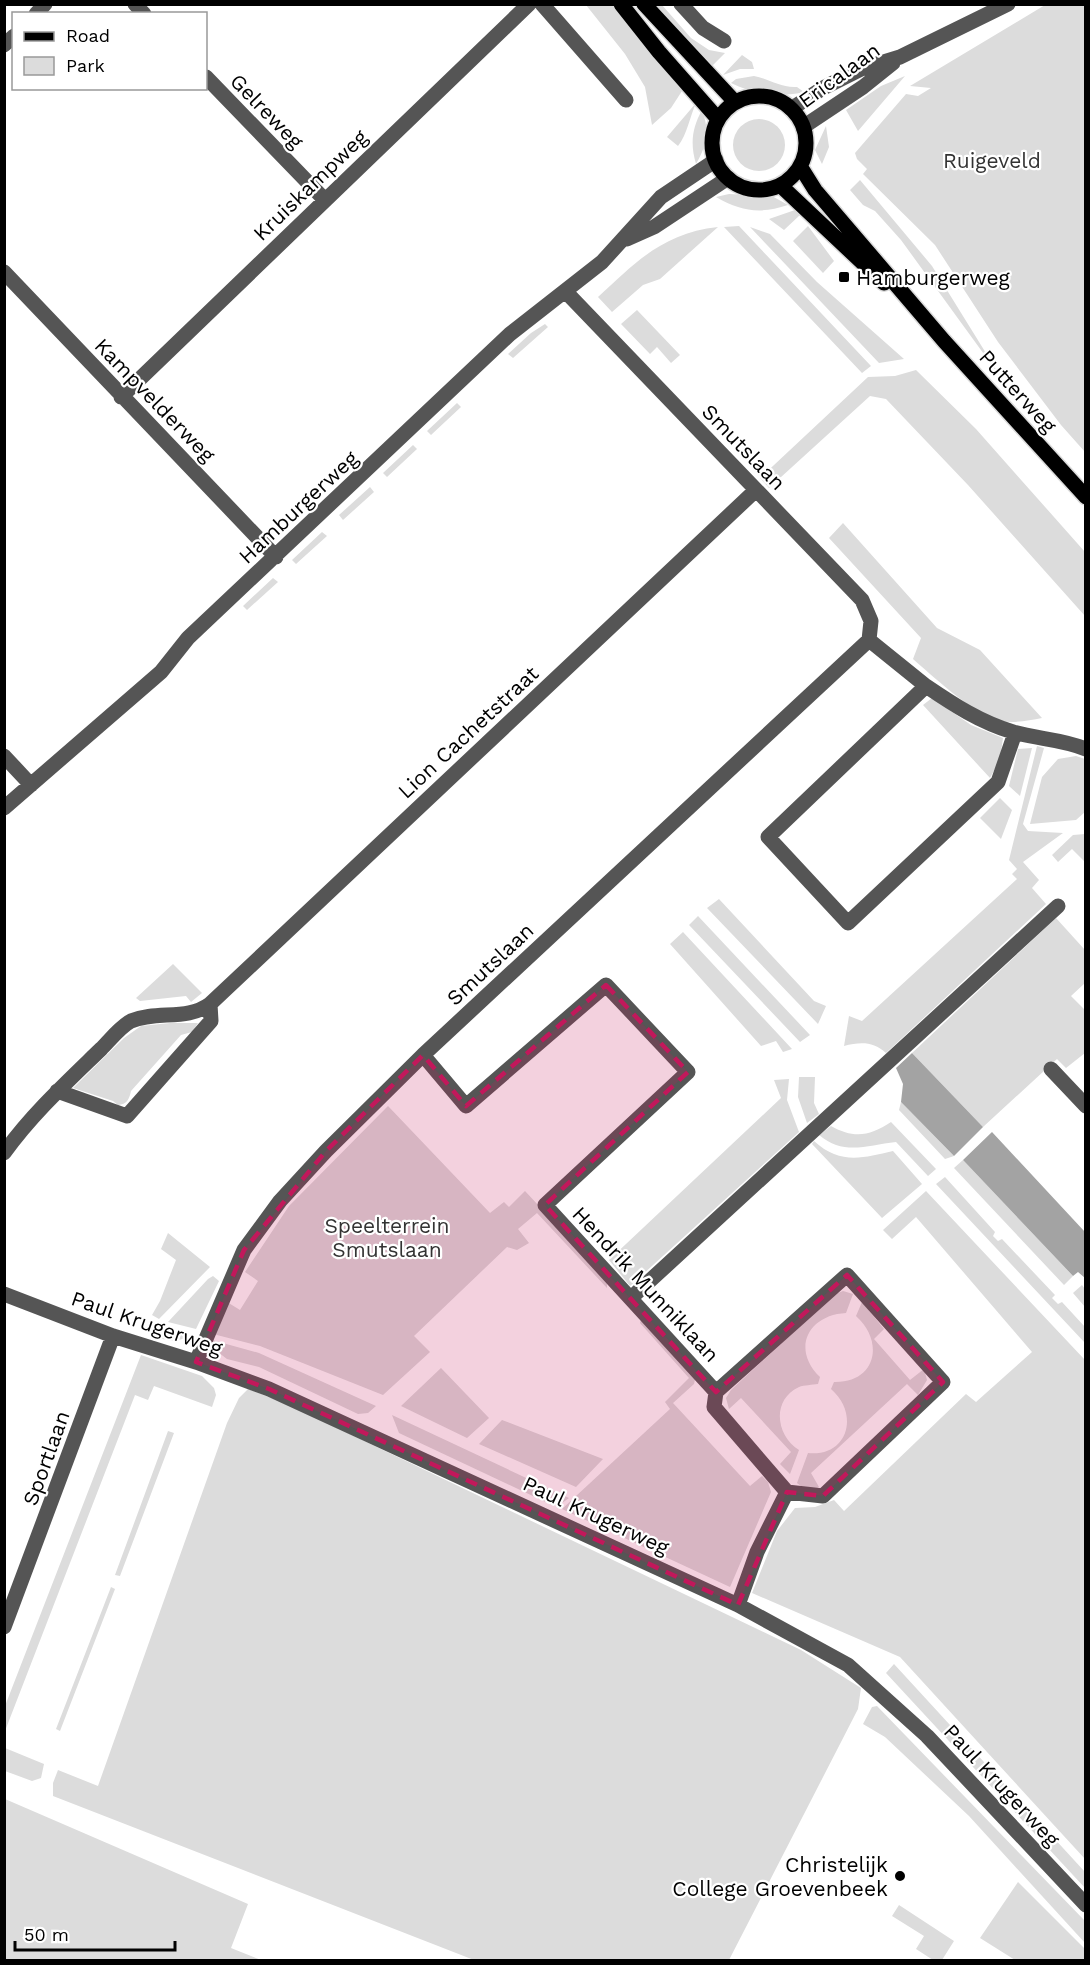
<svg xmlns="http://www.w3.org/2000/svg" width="1090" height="1965" viewBox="0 0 1090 1965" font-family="'Work Sans',sans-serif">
<rect width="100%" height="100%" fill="#fff"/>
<path fill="#dcdcdc" d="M 586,5 L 613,5 L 682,91 L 671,108 L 652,125 L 645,87 L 625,54 Z
M 652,5 L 662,5 L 691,38 L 709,50 L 725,53 L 711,67 Z
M 1045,5 L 1085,5 L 1085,452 L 1061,425 L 998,342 L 935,245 L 863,174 L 867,169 L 857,159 L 855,153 L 906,94 L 918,96 L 931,88 L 910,86 Z
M 742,55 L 752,62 L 754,69 L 740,69 L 723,75 Z
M 754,76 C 770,79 780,88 797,87 L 804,92 C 781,98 753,94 731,83 L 736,79 Z
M 905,76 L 858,131 L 846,110 L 881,86 Z
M 696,103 C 690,116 687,135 678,146 L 667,137 Z
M 702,110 C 710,131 707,145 696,164 C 690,144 692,128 702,110 Z
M733 145a26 26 0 1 1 52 0a26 26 0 1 1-52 0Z
M 826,126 L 829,147 L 822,164 L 815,150 Z
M 860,180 L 932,266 L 1002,379 L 901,240 L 875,211 L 863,205 L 850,190 Z
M 729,194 L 772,196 L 788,205 C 761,214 742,212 716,197 Z
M 795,210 L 800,215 L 784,230 L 769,219 Z
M 739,226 L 871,366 L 862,373 L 724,227 Z
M 808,226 L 834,261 L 823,273 L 793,241 Z
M 718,227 L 660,279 L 643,285 L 612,312 L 598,297 C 636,262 663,233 718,227 Z
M 750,227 L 770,234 L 817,282 L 904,359 L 879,363 Z
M 637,310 L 680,355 L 671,363 L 657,347 L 650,354 L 621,324 Z
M 545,324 L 548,327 L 513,358 L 508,354 L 531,333 Z
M 916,370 L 976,429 L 1085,552 L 1085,616 L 968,485 L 886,399 L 870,396 L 769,488 L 760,478 L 868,377 L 895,376 Z
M 457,403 L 461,407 L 431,435 L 427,431 Z
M 413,445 L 417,449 L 387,477 L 383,473 Z
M 370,487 L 374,492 L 343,520 L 339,515 Z
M 843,523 L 937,628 L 980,650 L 1042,718 C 1026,721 1007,725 991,718 C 969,709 931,675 913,659 L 921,638 L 829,538 Z
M 322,532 L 327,536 L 296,564 L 292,560 Z
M 273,578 L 278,582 L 247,610 L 243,606 Z
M 932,698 L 971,725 L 1003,738 L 1000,759 L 990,778 L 923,705 Z
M 1037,746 L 1044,748 L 1023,824 L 1028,831 L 1063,833 L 1023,862 L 1039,880 L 1032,888 L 1046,904 L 886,1053 C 873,1041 860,1042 844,1046 L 849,1016 L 862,1021 L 1017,879 L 1012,874 L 1017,869 L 1009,860 Z
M 1032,748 L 1020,796 L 1009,786 L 1018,749 Z
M 1076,756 L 1085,759 L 1085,812 L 1076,820 L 1030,824 L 1042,777 L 1058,759 Z
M 1000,798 L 1012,810 L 1001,839 L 980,818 Z
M 1085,834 L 1085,862 L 1072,849 L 1058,862 L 1052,855 L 1073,835 Z
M 719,899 L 814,1001 L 826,1006 L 818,1024 L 707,908 Z
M 698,916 L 810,1035 L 800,1042 L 689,925 Z
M 1056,918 L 1085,950 L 1085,983 L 1071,996 L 1085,1010 L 1085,1053 L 1066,1068 L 1057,1059 L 983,1127 L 912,1053 Z
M 683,932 L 792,1049 L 783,1052 L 776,1041 L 761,1046 L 670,944 Z
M 173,964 L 202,993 L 191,1002 L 186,996 L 140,1001 L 136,998 Z
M 170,1023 L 198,1023 L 192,1032 L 181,1035 L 131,1091 C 129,1100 127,1104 118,1105 L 113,1101 L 73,1088 L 124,1038 L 141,1026 Z
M 799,1077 L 815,1077 L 814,1103 L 819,1114 L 807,1123 L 798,1097 Z
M 789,1079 L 787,1100 L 799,1132 L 630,1286 L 609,1260 L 781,1098 L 774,1080 Z
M 901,1102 L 954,1156 L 945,1159 L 899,1110 Z
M 388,1106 L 490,1213 L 504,1202 L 509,1207 L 525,1191 L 607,1279 L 607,1288 L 537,1213 L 518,1229 L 529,1243 L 517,1250 L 507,1247 L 414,1336 L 430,1352 L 383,1395 L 260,1346 L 213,1334 L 227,1302 L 240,1310 L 258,1281 L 245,1272 L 289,1206 Z
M 891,1122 L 936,1169 L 928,1176 L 896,1142 C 867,1145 844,1156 819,1135 L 831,1126 C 854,1139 870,1136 891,1122 Z
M 814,1141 C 840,1165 863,1158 893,1151 L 922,1184 L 882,1218 L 812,1144 Z
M 963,1160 L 1073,1276 L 1064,1285 L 954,1168 Z
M 945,1177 L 995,1232 L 993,1236 L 998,1241 L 1002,1239 L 1055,1295 L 1052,1298 L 1058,1304 L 1062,1302 L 1085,1327 L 1085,1343 L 936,1184 Z
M 926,1191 L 1085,1360 L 1085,1859 L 900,1657 L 752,1593 L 777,1531 L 795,1508 L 815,1507 L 834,1500 L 844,1511 L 966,1394 L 976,1402 L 1032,1352 L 916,1217 L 892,1239 L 883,1230 Z
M 168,1233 L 210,1267 L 159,1319 L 152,1315 L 160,1301 L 176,1260 L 161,1249 Z
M 213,1276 L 219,1281 L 196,1329 L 168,1322 L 208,1279 Z
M 1082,1285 L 1085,1289 L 1085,1307 L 1073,1293 Z
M 843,1291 L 853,1294 L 846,1313 C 808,1315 791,1349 820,1377 L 818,1384 C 812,1385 804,1385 799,1387 C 771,1400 776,1436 799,1450 L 790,1474 L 780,1464 L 791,1452 L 741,1398 L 729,1409 L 726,1398 L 731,1390 L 835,1294 Z
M 862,1302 L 884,1329 L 874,1339 L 910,1380 L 924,1369 L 927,1380 L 918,1395 L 907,1384 L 811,1473 L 819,1487 C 810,1492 805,1489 797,1483 L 808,1453 C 848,1457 860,1414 831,1389 L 834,1382 C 876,1383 885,1342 856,1316 Z
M 641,1320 L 696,1375 L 694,1384 L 673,1403 L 750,1486 L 762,1476 L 768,1482 L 771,1492 L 730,1587 L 562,1509 L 670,1409 L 665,1402 L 689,1378 L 640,1323 Z
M 161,1330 L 189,1336 C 177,1343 166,1341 154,1336 Z
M 212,1340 L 259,1353 L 376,1406 L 368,1413 L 358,1414 L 259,1367 L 227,1359 L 214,1349 Z
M 141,1355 L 202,1376 L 214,1388 L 216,1395 L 212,1407 L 154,1386 L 148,1400 L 135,1395 L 5,1731 L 5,1706 Z
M 441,1368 L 489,1418 L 467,1438 L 401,1406 Z
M 248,1389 L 287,1404 L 801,1650 L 861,1688 L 858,1709 L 729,1960 L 474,1960 L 53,1796 L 53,1783 L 58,1770 L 98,1786 L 227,1423 L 239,1398 Z
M 392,1415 L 569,1498 L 562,1503 L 552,1505 L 399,1433 Z
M 502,1420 L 603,1459 L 576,1487 L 479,1444 Z
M 168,1431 L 174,1433 L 120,1576 L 115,1575 Z
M 111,1587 L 115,1589 L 60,1731 L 56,1729 Z
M 894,1664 L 1085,1872 L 1085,1888 L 886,1673 Z
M 877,1706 L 1085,1921 L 1085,1943 L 969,1816 L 885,1737 L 863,1724 L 872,1707 Z
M 5,1748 L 44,1764 L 41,1778 L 32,1781 L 5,1771 Z
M 5,1799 L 248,1904 L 231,1948 L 261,1960 L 5,1960 Z
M 1018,1882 L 1085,1949 L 1085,1960 L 1015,1960 L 980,1938 Z
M 899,1905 L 954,1941 L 942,1960 L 933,1960 L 916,1949 L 924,1936 L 892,1916 Z"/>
<path fill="#a3a3a3" d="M 912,1053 L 983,1127 L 954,1156 L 901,1102 L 903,1084 L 896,1068 Z
M 992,1132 L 1085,1232 L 1085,1278 L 1078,1272 L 1073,1276 L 963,1160 Z"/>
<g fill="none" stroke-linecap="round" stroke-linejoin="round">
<g stroke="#dbdbdb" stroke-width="18">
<path id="major" d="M 621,4 L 659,52 L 718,119
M 644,4 L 735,102
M712 143a47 47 0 1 1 94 0a47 47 0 1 1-94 0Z
M 800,166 L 815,190 L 944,341 L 1086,497
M 780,185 L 884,283"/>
</g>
<path stroke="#555" stroke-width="15" d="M 135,4 L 144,14
M 542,4 L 626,100
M 681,4 L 703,28 L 724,41
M 36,14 L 45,4
M 4,45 L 14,36
M 206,77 L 324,199
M 791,109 L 823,88 L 861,69 L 900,57 L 1008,4
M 803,127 L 863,87 L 893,63
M 627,239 L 654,227 L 728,178
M 4,272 L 276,557
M 121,397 L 529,4
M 869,640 L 926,686 L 768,837 L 848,923 L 998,782 L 1015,733
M 926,686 C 954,705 980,722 1013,732 C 1037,739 1062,739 1086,749
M 4,756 L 31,785
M 4,808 L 161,672 L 188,638 L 510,334 L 602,262 L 661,197 L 716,160
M 423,1055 L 466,1106 L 606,985 L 688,1072 L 545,1205 L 716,1392 L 714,1407 L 787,1492 L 757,1552 L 738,1605
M 1051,1069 L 1086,1106
M 57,1091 L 127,1116 L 211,1021 L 210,1004
M 4,1153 C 32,1114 67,1082 101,1049 C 110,1040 120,1027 131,1021 C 157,1010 187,1021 210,1004 L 756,490
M 4,1294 L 113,1336 L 196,1362 L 269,1389 L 738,1605 L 848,1665 L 927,1736 L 1086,1905
M 631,1298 L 1058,906
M 196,1362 L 244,1250 L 280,1201 L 326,1151 L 423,1055 L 869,640 L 871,621 L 862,600 L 566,292
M 716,1392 L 847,1275 L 943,1382 L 823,1496 L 787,1492
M 4,1627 L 113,1336"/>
<use href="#major" stroke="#000" stroke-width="15"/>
</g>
<path fill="#c2185b" fill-opacity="0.2" stroke="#c2185b" stroke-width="4.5" stroke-dasharray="12 8" stroke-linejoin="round" d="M 606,985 L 688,1072 L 545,1205 L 716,1392 L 847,1275 L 943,1382 L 823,1496 L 787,1492 L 738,1605 L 269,1389 L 196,1362 L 244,1250 L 326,1151 L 423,1055 L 466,1106 Z"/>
<g fill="#000" stroke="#fff" stroke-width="2">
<rect x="838" y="271" width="12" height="12" rx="3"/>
<circle cx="900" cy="1876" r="6"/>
</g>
<g text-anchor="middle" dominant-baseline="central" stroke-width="4.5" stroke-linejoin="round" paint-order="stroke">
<g font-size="21" fill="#000" stroke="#fff">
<text transform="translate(839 75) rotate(-36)">Ericalaan</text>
<text transform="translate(267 111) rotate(46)">Gelreweg</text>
<text transform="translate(310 185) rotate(-44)">Kruiskampweg</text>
<text transform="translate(1018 391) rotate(48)">Putterweg</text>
<text transform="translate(155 400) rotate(46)">Kampvelderweg</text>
<text transform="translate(744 447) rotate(46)">Smutslaan</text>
<text transform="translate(298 507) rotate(-43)">Hamburgerweg</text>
<text transform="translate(468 732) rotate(-43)">Lion Cachetstraat</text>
<text transform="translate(490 964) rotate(-43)">Smutslaan</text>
<text transform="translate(646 1284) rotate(47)">Hendrik Munniklaan</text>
<text transform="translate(147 1323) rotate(19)">Paul Krugerweg</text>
<text transform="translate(46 1458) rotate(-70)">Sportlaan</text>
<text transform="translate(596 1515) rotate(25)">Paul Krugerweg</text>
<text transform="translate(1002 1785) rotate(47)">Paul Krugerweg</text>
</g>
<g font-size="21" fill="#333" stroke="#fff">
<text x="992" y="160">Ruigeveld</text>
<text x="387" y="1225">Speelterrein<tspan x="387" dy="24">Smutslaan</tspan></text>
</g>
<g font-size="21" fill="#000" stroke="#fff" text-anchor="start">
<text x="856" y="277">Hamburgerweg</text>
<text x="888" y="1864" text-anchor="end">Christelijk<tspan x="888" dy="24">College Groevenbeek</tspan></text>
</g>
</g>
<rect width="1090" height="1965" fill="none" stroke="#000000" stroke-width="12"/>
<rect x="12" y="12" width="195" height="78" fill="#ffffff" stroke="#999999" stroke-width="1.5"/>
<rect x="24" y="32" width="30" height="9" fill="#000000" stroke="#999999" stroke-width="1.5"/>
<text x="66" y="42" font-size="18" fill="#000000">Road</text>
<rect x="24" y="57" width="30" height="18" fill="#dcdcdc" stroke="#999999" stroke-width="1.5"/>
<text x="66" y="72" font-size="18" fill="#000000">Park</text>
<path d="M15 1941v9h160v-9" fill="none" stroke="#000000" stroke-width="3"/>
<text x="24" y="1941" font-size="18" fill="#000000" stroke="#ffffff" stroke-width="4.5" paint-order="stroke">50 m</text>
</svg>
